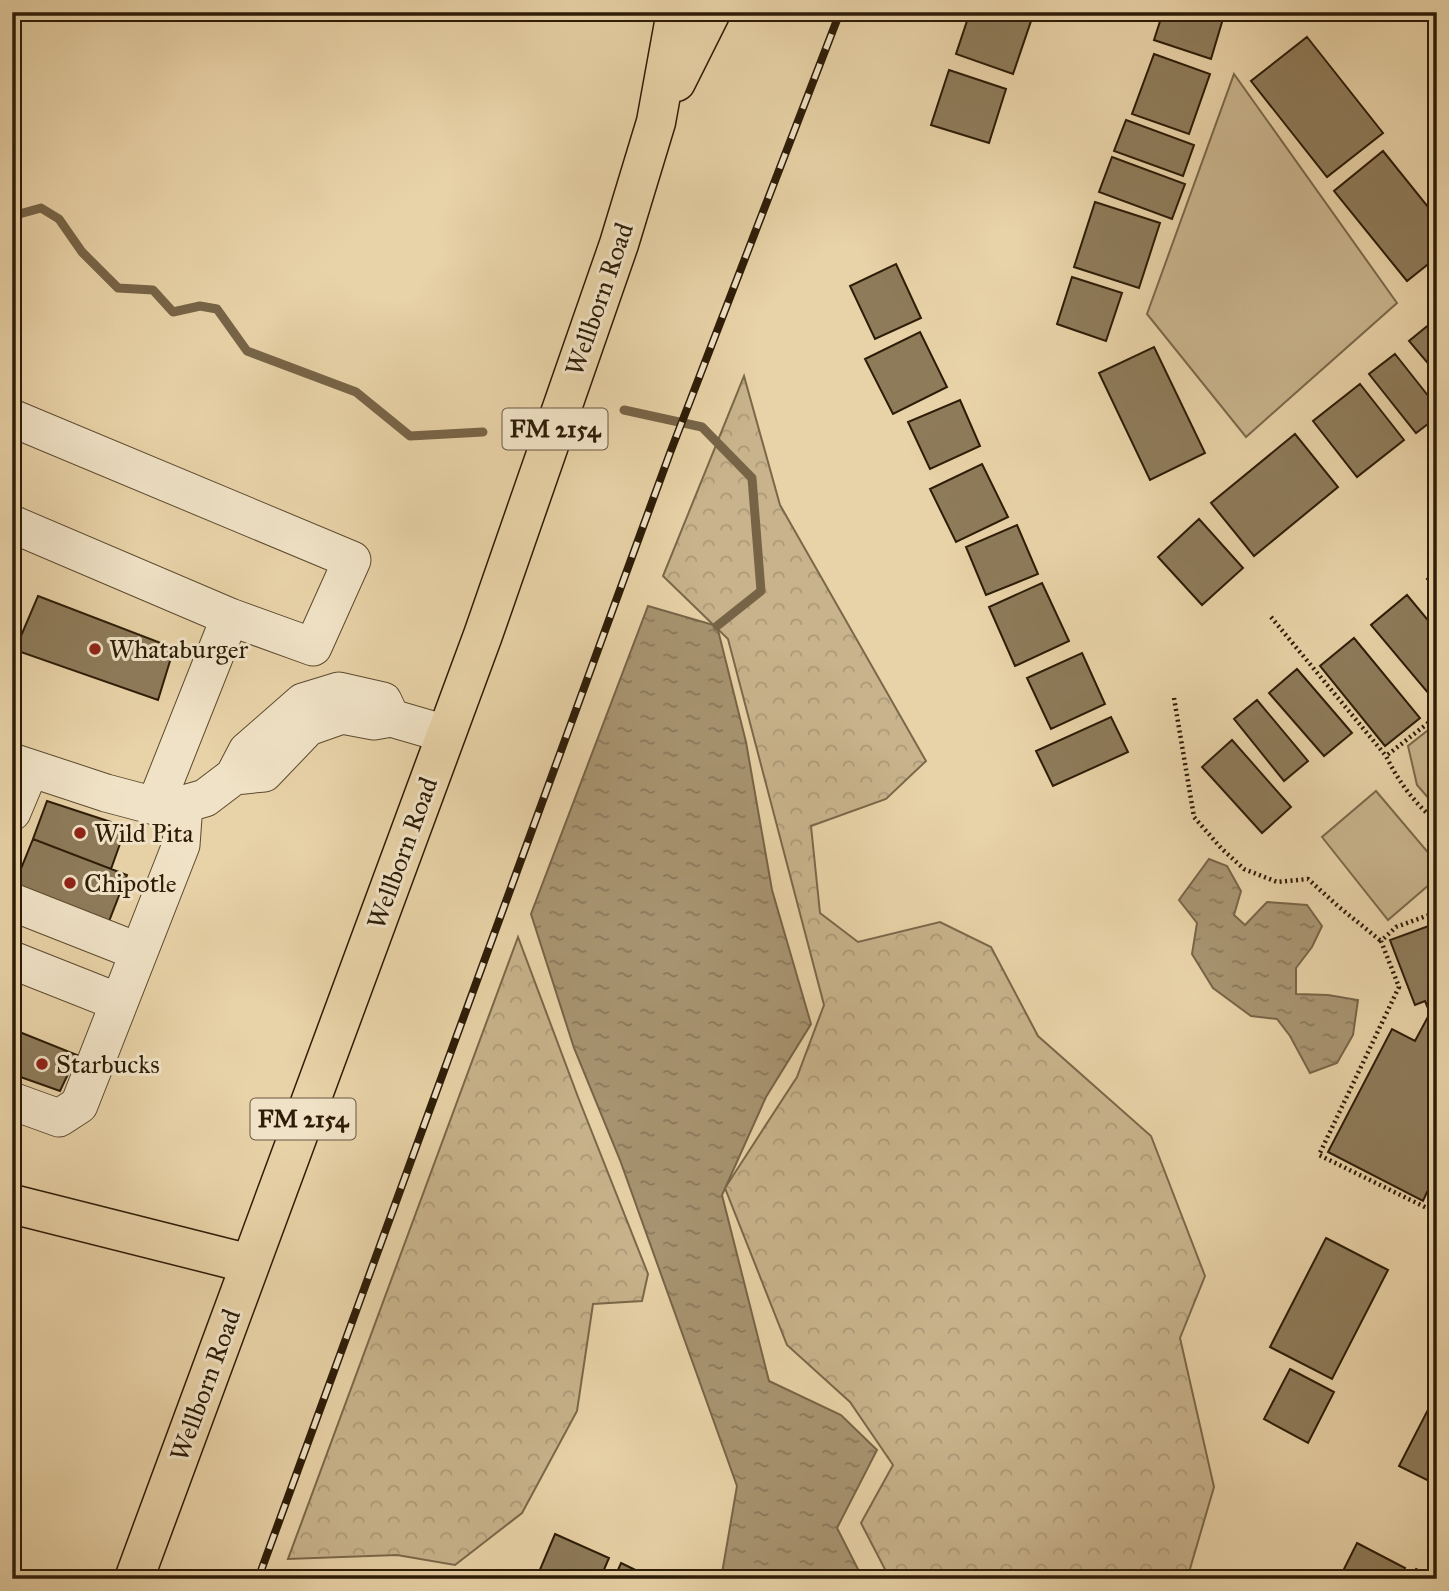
<svg xmlns="http://www.w3.org/2000/svg" width="1449" height="1591" viewBox="0 0 1449 1591" font-family="'IM FELL Great Primer',serif">
<defs>
<pattern id="forest-crowns" width="20" height="18" patternUnits="userSpaceOnUse" patternTransform="scale(1.75)"><rect width="20" height="18" fill="#c8b38c"/><path d="M2 6a3 3 0 1 1 6 0M12 15a3 3 0 1 1 6 0" fill="none" stroke="#ac9977"/></pattern>
<pattern id="water-ripples" width="26" height="14" patternUnits="userSpaceOnUse" patternTransform="scale(1.75)"><rect width="26" height="14" fill="#a89471"/><path d="M2 4q2-2 4 0t4 0M15 11q2-2 4 0t4 0" fill="none" stroke="#89785b"/></pattern>
</defs>
<rect width="100%" height="100%" fill="#e8d2a7"/>
<filter id="stains"><feTurbulence type="fractalNoise" baseFrequency=".00286" numOctaves="4"/><feColorMatrix values="0 0 0 0 .2 0 0 0 0 .09 0 0 0 0 .02 0 0 0 .5 -.17"/></filter>
<radialGradient id="worn" r=".72"><stop offset=".6" stop-color="#630" stop-opacity="0"/><stop offset="1" stop-color="#630" stop-opacity=".3"/></radialGradient>
<path fill="#c8b38c" stroke="#7a684a" stroke-width="2" d="M 1234,74 L 1397,303 L 1246,437 L 1147,314 Z
M 1437,723 L 1437,808 L 1417,785 L 1408,746 Z
M 1376,791 L 1437,863 L 1437,878 L 1388,920 L 1322,837 Z"/>
<path fill="url(#forest-crowns)" stroke="#7a684a" stroke-width="2" d="M 744,376 L 780,505 L 926,761 L 886,799 L 811,826 L 820,913 L 858,942 L 940,922 L 991,947 L 1038,1036 L 1151,1136 L 1205,1276 L 1180,1338 L 1214,1487 L 1187,1579 L 998,1579 L 991,1571 L 926,1579 L 890,1579 L 861,1523 L 893,1465 L 850,1402 L 787,1345 L 725,1188 L 797,1077 L 824,1005 L 728,639 L 663,576 Z
M 518,937 L 578,1097 L 648,1274 L 642,1301 L 593,1304 L 577,1411 L 522,1513 L 455,1565 L 397,1555 L 288,1559 Z"/>
<path fill="url(#water-ripples)" stroke="#776447" stroke-width="2" d="M 648,606 L 717,626 L 746,742 L 772,890 L 811,1024 L 766,1097 L 722,1195 L 769,1381 L 841,1415 L 877,1450 L 837,1528 L 863,1579 L 721,1579 L 737,1486 L 620,1160 L 574,1048 L 531,914 Z
M 1209,859 L 1227,866 L 1241,891 L 1234,915 L 1245,925 L 1267,902 L 1307,905 L 1322,926 L 1312,947 L 1296,968 L 1296,994 L 1328,995 L 1358,1000 L 1353,1035 L 1337,1063 L 1310,1073 L 1290,1036 L 1277,1019 L 1251,1016 L 1213,988 L 1192,954 L 1197,923 L 1179,900 Z"/>
<g fill="none" stroke-linecap="round" stroke-linejoin="round">
<path stroke="#776447" stroke-width="9" d="M 12,216 L 41,208 L 59,219 L 82,252 L 118,288 L 153,290 L 173,312 L 200,306 L 217,309 L 247,351 L 356,392 L 410,436 L 483,432
M 624,410 L 702,427 L 752,478 L 761,591 L 717,626"/>
</g>
<path fill="#8e7b5a" stroke="#2d1c07" stroke-width="2" d="M 970,12 L 1005,12 L 1031,21 L 1013,74 L 956,54 Z
M 1163,12 L 1225,12 L 1211,59 L 1154,40 Z
M 1307,37 L 1383,133 L 1327,177 L 1251,81 Z
M 1154,54 L 1210,74 L 1189,134 L 1132,114 Z
M 949,70 L 1006,89 L 989,143 L 931,125 Z
M 1126,120 L 1194,145 L 1183,176 L 1114,151 Z
M 1383,151 L 1437,218 L 1437,257 L 1407,281 L 1334,191 Z
M 1112,157 L 1185,184 L 1172,219 L 1099,192 Z
M 1095,202 L 1160,223 L 1139,288 L 1074,267 Z
M 896,264 L 921,318 L 875,339 L 850,286 Z
M 1072,277 L 1122,293 L 1106,341 L 1057,324 Z
M 1437,318 L 1437,374 L 1409,341 Z
M 920,332 L 947,387 L 893,414 L 865,359 Z
M 1154,347 L 1205,453 L 1150,480 L 1099,373 Z
M 1395,354 L 1437,407 L 1437,417 L 1416,433 L 1369,374 Z
M 1360,384 L 1404,440 L 1357,477 L 1313,421 Z
M 960,400 L 980,446 L 930,469 L 908,422 Z
M 1295,434 L 1338,487 L 1254,556 L 1211,503 Z
M 982,464 L 1008,517 L 956,542 L 930,489 Z
M 1199,519 L 1243,568 L 1202,605 L 1158,557 Z
M 1017,525 L 1038,574 L 986,595 L 966,547 Z
M 1437,571 L 1437,592 L 1427,579 Z
M 1042,583 L 1069,641 L 1015,666 L 989,607 Z
M 1407,595 L 1437,631 L 1437,698 L 1434,700 L 1371,625 Z
M 38,596 L 174,648 L 158,700 L 15,650 Z
M 1354,638 L 1420,718 L 1385,746 L 1320,666 Z
M 1082,653 L 1105,704 L 1051,729 L 1027,678 Z
M 1297,669 L 1352,733 L 1324,756 L 1269,693 Z
M 1257,700 L 1308,761 L 1284,781 L 1234,719 Z
M 1111,717 L 1128,752 L 1053,786 L 1036,751 Z
M 1232,740 L 1291,807 L 1262,833 L 1202,767 Z
M 47,801 L 126,827 L 111,869 L 33,839 Z
M 33,839 L 127,875 L 106,929 L 12,891 Z
M 1437,923 L 1437,1197 L 1427,1192 L 1423,1201 L 1328,1152 L 1392,1029 L 1415,1041 L 1430,1013 L 1425,1001 L 1415,1005 L 1390,940 Z
M 12,1029 L 77,1055 L 60,1091 L 12,1074 Z
M 1326,1238 L 1388,1270 L 1332,1379 L 1270,1347 Z
M 1290,1369 L 1334,1392 L 1308,1443 L 1264,1419 Z
M 1433,1400 L 1437,1402 L 1437,1485 L 1399,1466 Z
M 555,1534 L 609,1558 L 600,1579 L 536,1579 Z
M 1357,1543 L 1405,1568 L 1399,1579 L 1339,1579 Z
M 621,1563 L 654,1579 L 614,1579 Z
M 1416,1569 L 1435,1579 L 1411,1579 Z"/>
<g fill="none" stroke-linecap="round" stroke-linejoin="round">
<g stroke="#5c4a2f" stroke-width="39">
<path id="minor" d="M 12,418 L 352,560 L 313,647 L 230,617 L 155,806
M 12,524 L 230,617
M 391,718 L 383,701 L 339,691 L 303,702 L 247,751 L 234,776 L 264,773 L 308,727 L 342,715 L 374,721 L 391,718 L 446,734
M 12,762 L 106,793 L 155,806 L 184,804 L 205,798 L 234,776
M 12,812 L 30,769
M 12,902 L 139,952
M 12,960 L 118,1002
M 12,1101 L 59,1118 L 79,1105 L 181,845 L 184,804"/>
</g>
<g stroke="#2d1c07" stroke-width="41">
<path id="major" d="M 676,82 L 711,12
M 12,1204 L 250,1264
M 134,1579 L 483,635 L 619,244 L 656,122 L 676,12"/>
</g>
<path stroke="#2d1c07" stroke-width="4.5" stroke-dasharray="2 3.5" stroke-linecap="butt" d="M 1271,617 L 1386,756
M 1174,698 L 1194,817 L 1221,848 L 1244,869 L 1277,882 L 1308,879 L 1339,907 L 1381,941
M 1437,716 L 1386,756 C 1398,781 1415,804 1437,822
M 1437,908 L 1429,915 L 1396,927 L 1381,941 L 1399,987 L 1319,1155 L 1437,1213"/>
<use href="#minor" stroke="#f0e2c6" stroke-width="37"/>
<use href="#major" stroke="#e8d2a7" stroke-width="38"/>
<g stroke="#2d1c07" stroke-width="8">
<path id="rail" d="M 258,1579 L 670,453 L 840,12"/>
</g>
<use href="#rail" stroke="#f0e2c6" stroke-width="5" stroke-dasharray="16" stroke-linecap="butt"/>
</g>
<g fill="#8f2418" stroke="#f0e2c6" stroke-width="2.5">
<circle cx="95" cy="649" r="7"/>
<circle cx="80" cy="833" r="7"/>
<circle cx="70" cy="883" r="7"/>
<circle cx="42" cy="1064" r="7"/>
</g>
<g text-anchor="middle" dominant-baseline="central" stroke-width="6" stroke-linejoin="round" paint-order="stroke">
<g fill="#f0e2c6" stroke="#685740" stroke-width="2">
<rect x="502.5" y="408.5" width="105" height="41" rx="5"/>
<rect x="250.5" y="1098.5" width="105" height="41" rx="5"/>
</g>
<g font-size="24" font-weight="bold" fill="#2d1c07">
<text x="555" y="429">FM 2154</text>
<text x="303" y="1119">FM 2154</text>
</g>
<g font-size="26" fill="#2d1c07" stroke="#f0e2c6">
<text transform="translate(599 299) rotate(-71)">Wellborn Road</text>
<text transform="translate(402 853) rotate(-70)">Wellborn Road</text>
<text transform="translate(205 1385) rotate(-70)">Wellborn Road</text>
</g>
<g font-size="26" fill="#2d1c07" stroke="#f0e2c6" text-anchor="start">
<text x="109" y="649">Whataburger</text>
<text x="94" y="833">Wild Pita</text>
<text x="84" y="883">Chipotle</text>
<text x="56" y="1064">Starbucks</text>
</g>
</g>
<rect width="1449" height="1591" fill="none" stroke="#e8d2a7" stroke-width="42"/>
<rect x="14" y="14" width="1421" height="1563" fill="none" stroke="#2d1c07" stroke-width="3.5"/>
<rect x="21" y="21" width="1407" height="1549" fill="none" stroke="#2d1c07" stroke-width="2"/>
<rect width="100%" height="100%" filter="url(#stains)"/>
<rect width="100%" height="100%" fill="url(#worn)"/>
</svg>
